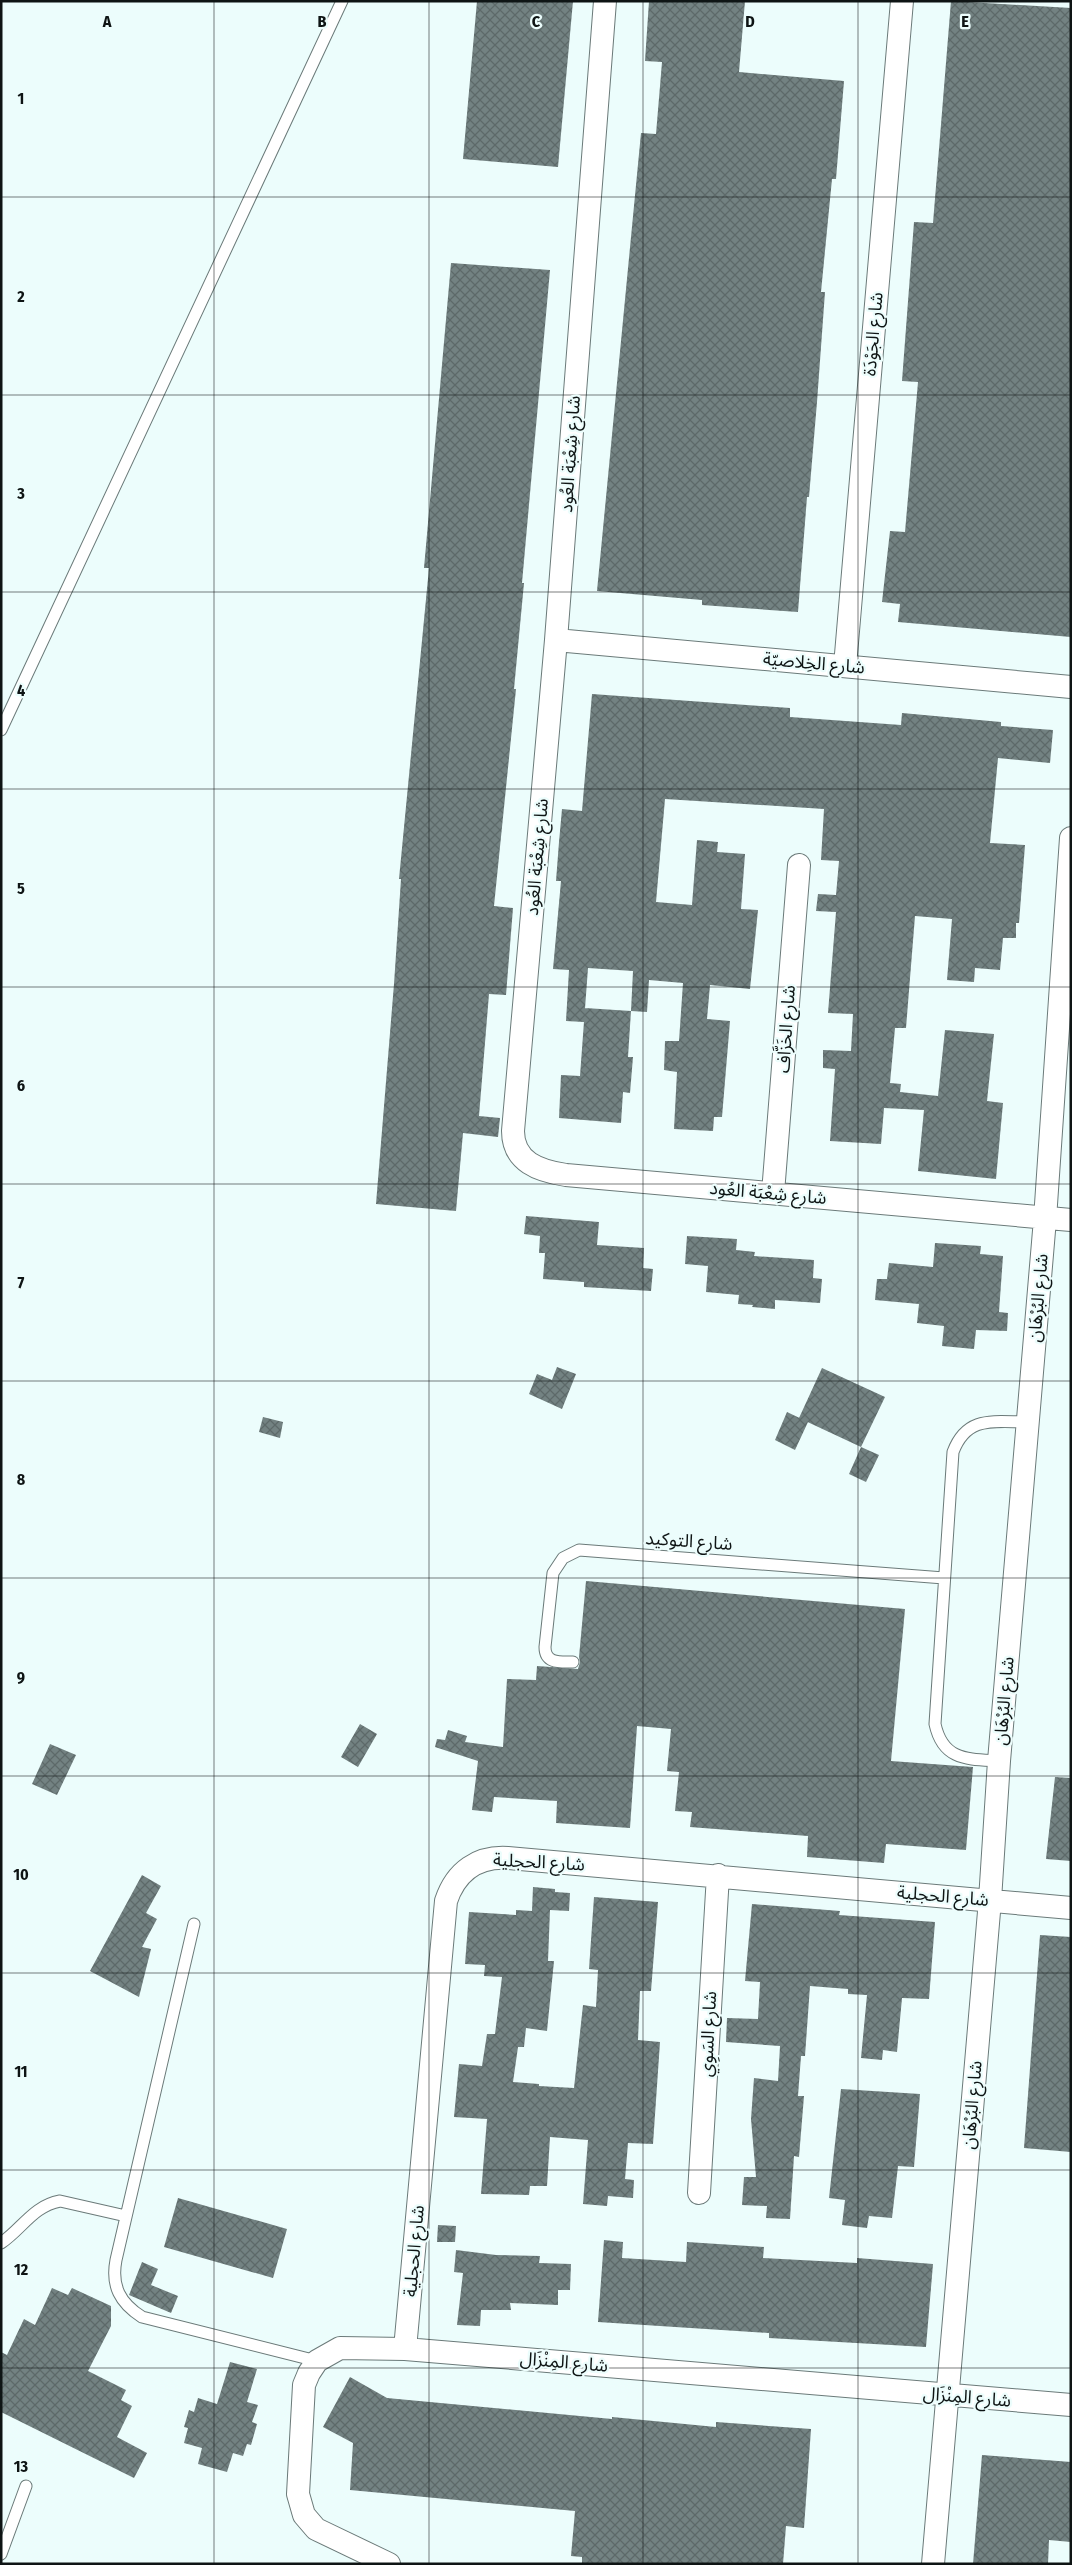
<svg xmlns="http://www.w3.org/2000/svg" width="1072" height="2565" viewBox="0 0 1072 2565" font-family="'Fira Sans Condensed','Noto Sans Arabic',sans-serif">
<defs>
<pattern id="building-cross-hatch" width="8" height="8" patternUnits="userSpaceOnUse" patternTransform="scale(1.25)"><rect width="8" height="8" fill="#738282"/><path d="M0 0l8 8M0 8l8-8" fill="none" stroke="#5d6969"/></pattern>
</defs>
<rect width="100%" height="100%" fill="#ecfdfc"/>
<path fill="url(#building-cross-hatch)" d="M 477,1 L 573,1 L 558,167 L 463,159 Z
M 649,1 L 745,1 L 739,72 L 844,81 L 836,179 L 832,179 L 821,292 L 825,292 L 817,402 L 809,497 L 807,497 L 798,612 L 702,605 L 702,600 L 597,591 L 641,133 L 656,134 L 662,62 L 645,61 Z
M 951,1 L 1071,8 L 1071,637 L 898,622 L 900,604 L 882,602 L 890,531 L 905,532 L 918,382 L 902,381 L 914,222 L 933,223 Z
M 451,263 L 550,270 L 522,583 L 524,583 L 514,689 L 516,689 L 494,906 L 513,908 L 506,995 L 489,994 L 479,1116 L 500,1118 L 498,1137 L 463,1133 L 456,1211 L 376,1204 L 394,984 L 401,879 L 399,879 L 429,568 L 424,568 Z
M 592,694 L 790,708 L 790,717 L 901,725 L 902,713 L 1001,722 L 1001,726 L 1053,730 L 1050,763 L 998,758 L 990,843 L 1025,845 L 1019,923 L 1016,923 L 1016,938 L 1003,938 L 1000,970 L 975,968 L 974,982 L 947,980 L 952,919 L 915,916 L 906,1028 L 895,1028 L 890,1083 L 901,1084 L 900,1092 L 938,1096 L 945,1030 L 994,1034 L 987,1101 L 1003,1103 L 996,1179 L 918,1171 L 924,1110 L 884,1108 L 881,1144 L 830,1141 L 835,1069 L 823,1068 L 823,1050 L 851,1051 L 853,1014 L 828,1013 L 836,912 L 816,911 L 818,894 L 836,895 L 839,861 L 821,860 L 824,809 L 665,799 L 656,902 L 692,905 L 697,840 L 718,842 L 717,852 L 745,854 L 741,909 L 758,910 L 750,989 L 710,985 L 707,1019 L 730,1021 L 722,1117 L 714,1117 L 713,1131 L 674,1129 L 677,1072 L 664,1070 L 665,1041 L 679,1041 L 683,983 L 649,980 L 647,1012 L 631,1011 L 633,971 L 588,968 L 584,1022 L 566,1021 L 569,970 L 553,969 L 561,881 L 556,881 L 559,842 L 562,809 L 582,811 Z
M 585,1008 L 631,1011 L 628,1057 L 633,1057 L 630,1093 L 623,1092 L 621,1123 L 559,1118 L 561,1075 L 580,1076 Z
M 526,1216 L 599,1222 L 597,1245 L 644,1248 L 643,1268 L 653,1269 L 651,1291 L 584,1287 L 584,1282 L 543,1279 L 545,1253 L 539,1253 L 540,1236 L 524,1234 Z
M 687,1236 L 737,1239 L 736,1250 L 755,1252 L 754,1256 L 814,1260 L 813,1278 L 822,1279 L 820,1303 L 775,1300 L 775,1309 L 752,1307 L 753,1305 L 738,1304 L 739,1295 L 706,1292 L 708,1266 L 685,1264 Z
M 935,1243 L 981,1246 L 980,1254 L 1003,1256 L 999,1312 L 1008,1313 L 1007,1331 L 976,1330 L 974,1349 L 942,1346 L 944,1326 L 917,1323 L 919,1304 L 875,1300 L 877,1279 L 887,1279 L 889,1263 L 933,1267 Z
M 557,1367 L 576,1374 L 562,1409 L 529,1394 L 537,1374 L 552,1380 Z
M 822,1368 L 885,1397 L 861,1447 L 799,1418 Z
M 787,1412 L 808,1422 L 795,1450 L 775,1440 Z
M 263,1417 L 283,1422 L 280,1438 L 259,1432 Z
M 861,1447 L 879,1455 L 866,1482 L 849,1474 Z
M 586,1581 L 905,1609 L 891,1761 L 973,1767 L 966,1850 L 886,1844 L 884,1863 L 807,1857 L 808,1836 L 690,1827 L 692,1812 L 675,1811 L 679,1772 L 667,1771 L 671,1729 L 637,1726 L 630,1828 L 556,1823 L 557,1801 L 494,1797 L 492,1812 L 472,1810 L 478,1761 L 435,1747 L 437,1739 L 445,1740 L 448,1730 L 467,1736 L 465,1742 L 503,1747 L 507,1679 L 536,1680 L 537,1666 L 578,1669 L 580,1662 L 579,1657 Z
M 360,1724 L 377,1734 L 358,1767 L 341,1757 Z
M 50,1744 L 76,1755 L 57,1795 L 32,1784 Z
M 1055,1777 L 1071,1778 L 1071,1861 L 1046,1859 Z
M 142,1875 L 161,1886 L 146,1913 L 157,1919 L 142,1947 L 151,1949 L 139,1997 L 90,1971 Z
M 533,1887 L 555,1889 L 555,1892 L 570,1893 L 569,1911 L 550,1910 L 548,1961 L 554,1961 L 547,2031 L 526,2028 L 524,2047 L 518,2047 L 513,2082 L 539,2084 L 539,2086 L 574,2088 L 583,2005 L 596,2007 L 598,1970 L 589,1969 L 594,1897 L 658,1902 L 651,1991 L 640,1991 L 638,2040 L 660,2042 L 653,2144 L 628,2143 L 625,2179 L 634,2180 L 633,2198 L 608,2196 L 607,2206 L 583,2204 L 588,2140 L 550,2137 L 547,2186 L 530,2186 L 529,2195 L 481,2194 L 487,2119 L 454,2117 L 459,2064 L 482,2066 L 487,2034 L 495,2034 L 502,1977 L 484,1976 L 485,1965 L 465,1964 L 469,1912 L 516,1915 L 516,1910 L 532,1911 Z
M 752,1904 L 840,1911 L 839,1915 L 935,1922 L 929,1999 L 902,1998 L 897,2052 L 883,2050 L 882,2060 L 861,2058 L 867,1995 L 848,1994 L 848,1989 L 810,1986 L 805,2056 L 801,2056 L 798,2096 L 804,2096 L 799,2157 L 794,2156 L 790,2219 L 766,2218 L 767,2206 L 742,2205 L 744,2177 L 756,2177 L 751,2119 L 754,2078 L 778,2081 L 780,2046 L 726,2042 L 727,2018 L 758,2019 L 760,1982 L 745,1981 Z
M 1040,1935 L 1071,1937 L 1071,2152 L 1024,2148 Z
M 841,2089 L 920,2094 L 914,2167 L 898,2166 L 892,2218 L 869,2216 L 867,2228 L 842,2225 L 845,2200 L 829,2198 Z
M 178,2198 L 287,2229 L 273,2278 L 164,2247 Z
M 438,2225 L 456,2226 L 455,2242 L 437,2242 Z
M 604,2240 L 623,2242 L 622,2258 L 686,2262 L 687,2242 L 764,2247 L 763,2258 L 857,2263 L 857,2258 L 933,2264 L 926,2347 L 769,2338 L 769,2333 L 598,2322 Z
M 456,2250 L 496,2255 L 540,2256 L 539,2263 L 571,2264 L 570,2290 L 558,2290 L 558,2305 L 510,2303 L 511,2310 L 481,2310 L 480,2326 L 457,2325 L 463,2273 L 454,2272 Z
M 142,2262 L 158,2269 L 151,2285 L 178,2296 L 171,2313 L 129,2295 Z
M 52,2288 L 68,2295 L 72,2288 L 111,2306 L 111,2326 L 88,2371 L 126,2390 L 121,2400 L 132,2406 L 117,2437 L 147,2453 L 134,2478 L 1,2412 L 1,2352 L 7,2355 L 24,2319 L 35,2325 Z
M 230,2362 L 257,2369 L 247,2402 L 258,2405 L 252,2422 L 257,2424 L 251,2445 L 247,2444 L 243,2456 L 233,2453 L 227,2472 L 198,2464 L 202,2448 L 184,2443 L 188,2428 L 184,2427 L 189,2410 L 194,2412 L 198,2398 L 217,2404 Z
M 350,2377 L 387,2398 L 612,2419 L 612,2417 L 716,2427 L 716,2422 L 811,2429 L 804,2528 L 786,2526 L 783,2564 L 582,2564 L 582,2557 L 571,2556 L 575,2511 L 350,2490 L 353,2443 L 323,2427 Z
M 982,2455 L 1071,2462 L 1071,2542 L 1049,2540 L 1048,2564 L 973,2564 Z"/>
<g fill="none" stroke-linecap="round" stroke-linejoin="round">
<g stroke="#6b7a79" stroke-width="13">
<path id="service" d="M 1,730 L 342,1
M 573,1662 C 560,1662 545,1664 545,1647 L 553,1573 L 563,1558 L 579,1550 L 944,1578
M 999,1761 C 968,1759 943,1761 935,1724 L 953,1452 C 967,1415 994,1422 1027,1422
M 194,1924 L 116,2260 C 111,2286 120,2303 142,2317 L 317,2361
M 1,2243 C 22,2229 33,2206 60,2201 L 126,2216
M 1,2554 L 26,2486"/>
</g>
<g stroke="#6b7a79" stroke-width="24">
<path id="minor" d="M 605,1 L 556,640 L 513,1131 C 513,1162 539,1171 566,1175 L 1071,1220
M 556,640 L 1071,687
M 845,666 L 902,1
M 773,1193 L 799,865
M 699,2193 L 718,1875
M 405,2349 L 446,1901 C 456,1871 478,1856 508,1858 L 1071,1908
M 389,2564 L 316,2529 L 304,2515 L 298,2494 L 304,2385 L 309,2373 L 317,2361 L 340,2348 L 405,2349 L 1071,2405
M 933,2564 L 990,1900 L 999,1761 L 1045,1219 L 1071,838"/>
</g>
<use href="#service" stroke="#fff" stroke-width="11"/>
<use href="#minor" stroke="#fff" stroke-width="22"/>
</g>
<path fill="none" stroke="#0e1414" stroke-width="1" stroke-opacity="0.55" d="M 214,1 L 214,2564M 429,1 L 429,2564M 643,1 L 643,2564M 858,1 L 858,2564M 1,197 L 1071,197M 1,395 L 1071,395M 1,592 L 1071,592M 1,789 L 1071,789M 1,987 L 1071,987M 1,1184 L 1071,1184M 1,1381 L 1071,1381M 1,1578 L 1071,1578M 1,1776 L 1071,1776M 1,1973 L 1071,1973M 1,2170 L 1071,2170M 1,2368 L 1071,2368"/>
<g text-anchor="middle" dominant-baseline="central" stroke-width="4.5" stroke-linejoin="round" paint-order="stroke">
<g font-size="18" fill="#0e1414" stroke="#ecfdfc">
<text transform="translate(873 334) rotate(-85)">شارع الجَوْدَة</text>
<text transform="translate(570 454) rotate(-86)">شارع شِعْبَة العُود</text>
<text transform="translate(814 663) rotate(5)">شارع الخِلاصيّة</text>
<text transform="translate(537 857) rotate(-85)">شارع شِعْبَة العُود</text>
<text transform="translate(786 1029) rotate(-86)">شارع الخَزَّاف</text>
<text transform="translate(768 1193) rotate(5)">شارع شِعْبَة العُود</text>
<text transform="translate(1038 1298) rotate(-85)">شارع البُرْهَان</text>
<text transform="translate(689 1541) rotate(4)">شارع التوكيد</text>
<text transform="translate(1004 1701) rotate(-85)">شارع البُرْهَان</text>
<text transform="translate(539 1862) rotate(3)">شارع الحجلية</text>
<text transform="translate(943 1896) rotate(5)">شارع الحجلية</text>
<text transform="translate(708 2034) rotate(-87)">شارع السَوِي</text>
<text transform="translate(972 2105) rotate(-85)">شارع البُرْهَان</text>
<text transform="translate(414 2251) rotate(-85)">شارع الحجلية</text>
<text transform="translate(564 2362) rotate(5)">شارع المِنْزَال</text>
<text transform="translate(967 2397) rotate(5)">شارع المِنْزَال</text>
</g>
</g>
<g font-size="16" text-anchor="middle" font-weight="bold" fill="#0e1414" stroke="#ecfdfc" stroke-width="4.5" stroke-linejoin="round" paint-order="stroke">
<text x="107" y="27">A</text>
<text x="322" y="27">B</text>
<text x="536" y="27">C</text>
<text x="750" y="27">D</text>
<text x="965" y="27">E</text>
<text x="21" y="104">1</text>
<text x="21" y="302">2</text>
<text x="21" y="499">3</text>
<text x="21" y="696">4</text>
<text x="21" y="894">5</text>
<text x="21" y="1091">6</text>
<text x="21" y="1288">7</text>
<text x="21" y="1485">8</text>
<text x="21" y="1683">9</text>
<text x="21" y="1880">10</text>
<text x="21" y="2077">11</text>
<text x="21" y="2275">12</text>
<text x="21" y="2472">13</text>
</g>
<rect width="1072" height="2565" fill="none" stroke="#0e1414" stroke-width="5"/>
</svg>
